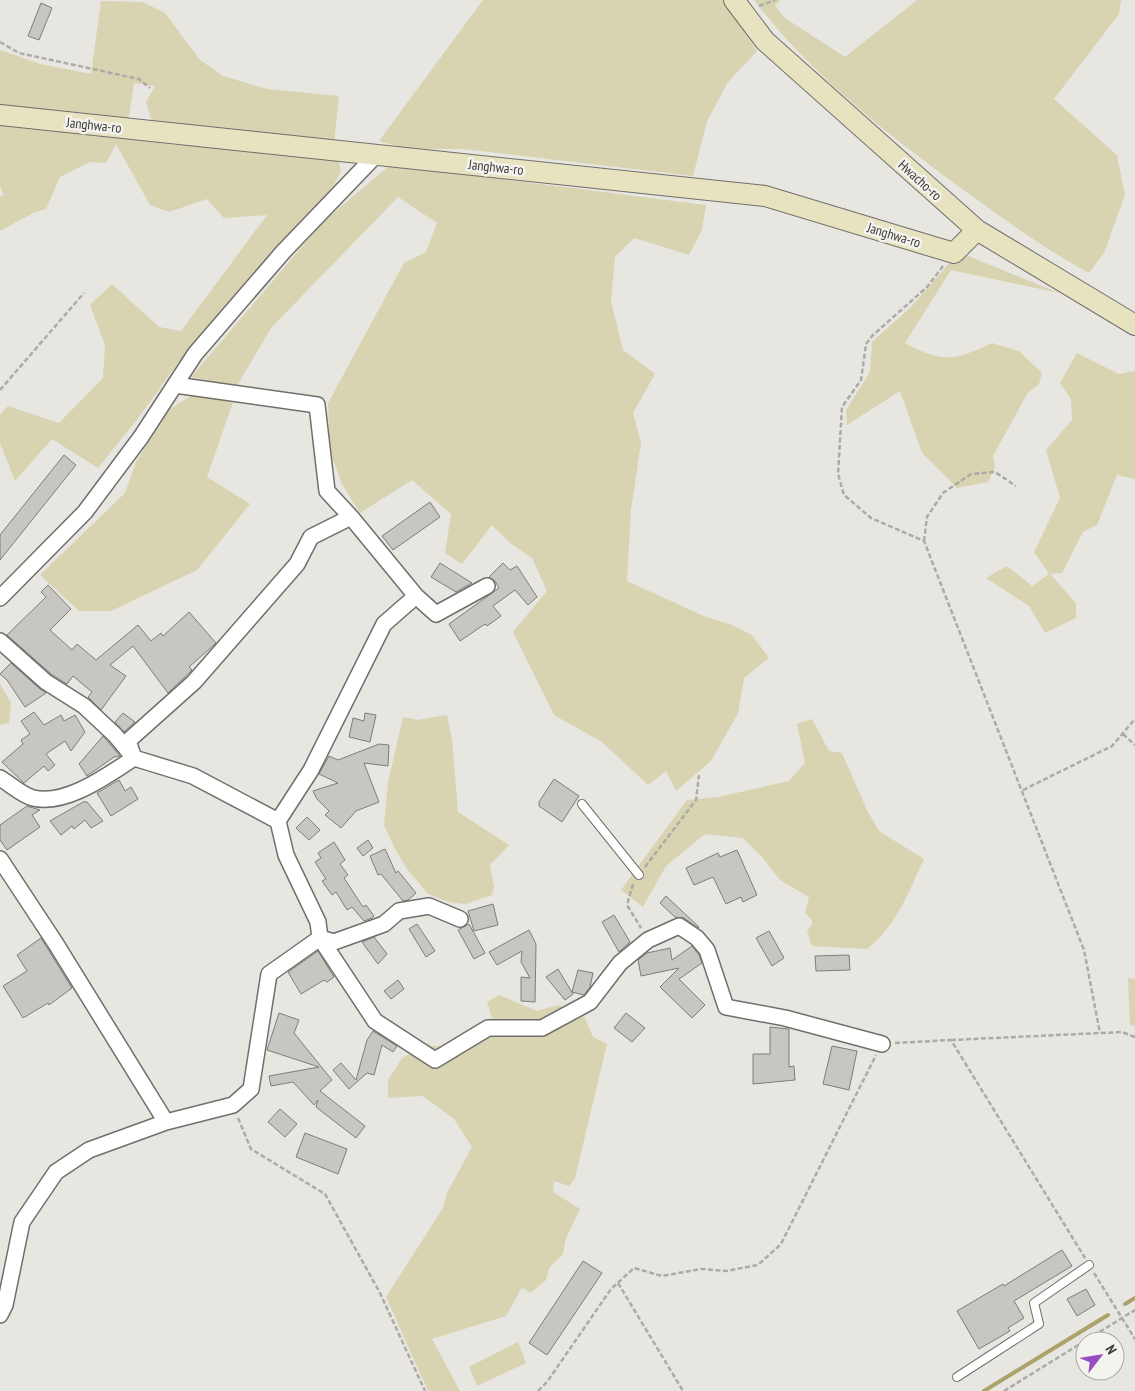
<svg xmlns="http://www.w3.org/2000/svg" width="1135" height="1391" viewBox="0 0 1135 1391" font-family="'PT Sans Narrow',sans-serif">
<rect width="100%" height="100%" fill="#e7e6e1"/>
<path fill="#d8d3b0" fill-rule="evenodd" d="M 483,0 L 723,0 L 757,51 L 728,82 L 707,121 L 693,176 L 463,149 L 408,149 L 379,141 Z
M 754,0 L 780,0 L 775,6 L 785,18 L 845,57 L 917,0 L 1121,0 L 1119,14 L 1054,99 L 1117,155 L 1125,195 L 1104,253 L 1089,273 C 1043,248 1004,219 962,189 C 887,134 810,74 754,0 Z
M 101,1 L 143,2 L 165,13 L 200,60 L 223,76 L 267,89 L 339,96 L 334,143 L 341,171 L 332,189 L 306,215 L 190,346 L 139,417 L 98,468 L 52,439 L 15,481 L 0,443 L 0,415 L 8,406 L 59,423 L 103,378 L 105,345 L 90,305 L 112,284 L 159,327 L 181,331 L 267,215 L 224,218 L 207,199 L 169,212 L 150,205 L 116,144 L 106,163 L 90,162 L 60,177 L 46,209 L 35,212 L 0,231 L 0,197 L 4,194 L 0,187 L 0,50 L 40,64 L 91,74 ZM 134,83 L 155,86 L 146,102 L 151,119 L 176,124 L 182,146 L 120,138 L 129,116 Z
M 390,165 L 706,205 L 702,230 L 689,255 L 634,238 L 615,257 L 611,301 L 623,350 L 655,374 L 633,413 L 641,443 L 631,510 L 627,581 L 706,617 L 732,625 L 752,635 L 769,658 L 744,678 L 738,713 L 711,761 L 676,791 L 666,771 L 648,785 L 602,742 L 554,715 L 513,632 L 547,591 L 532,558 L 510,543 L 492,525 L 462,564 L 445,553 L 451,514 L 412,480 L 360,513 L 342,484 L 330,451 L 328,403 L 404,263 L 426,252 L 437,223 L 398,197 L 271,328 L 237,386 L 191,377 L 323,222 Z
M 963,254 L 1059,293 L 951,270 L 905,343 C 942,363 955,361 992,343 L 1019,351 L 1042,373 L 1039,384 L 1027,394 L 993,456 L 995,467 L 988,482 L 957,488 L 922,453 L 900,391 L 847,425 L 846,410 L 870,372 L 872,342 L 911,307 L 951,261 Z
M 1077,353 L 1119,374 L 1135,371 L 1135,479 L 1117,475 L 1097,525 L 1083,532 L 1062,573 L 1050,574 L 1076,603 L 1076,618 L 1045,633 L 1029,606 L 986,578 L 1007,566 L 1032,586 L 1049,574 L 1034,552 L 1060,498 L 1046,450 L 1072,420 L 1071,399 L 1060,383 Z
M 194,394 L 233,402 L 207,477 L 250,504 L 197,570 L 111,611 L 79,611 L 40,575 L 125,493 L 136,462 L 170,409 Z
M 0,684 L 11,703 L 9,723 L 0,725 Z
M 447,715 L 452,739 L 458,812 L 509,845 L 490,865 L 494,887 L 492,895 L 465,904 L 449,902 L 428,894 L 407,869 L 394,847 L 384,825 L 388,782 L 403,717 L 418,720 Z
M 812,719 L 829,751 L 842,753 L 867,810 L 879,831 L 924,859 C 909,891 896,927 867,949 L 812,946 L 807,932 L 813,922 L 805,912 L 809,897 L 780,880 L 763,858 L 743,838 L 705,834 L 666,866 L 643,907 L 621,890 L 687,800 L 718,797 L 789,781 L 805,763 L 797,724 Z
M 1128,978 L 1135,979 L 1135,1026 L 1130,1025 Z
M 499,995 L 537,1011 L 558,1005 L 584,1016 L 593,1037 L 607,1044 L 575,1178 L 569,1186 L 554,1181 L 553,1192 L 580,1209 L 566,1238 L 563,1254 L 549,1268 L 546,1280 L 530,1293 L 522,1287 L 506,1316 L 432,1339 L 460,1391 L 428,1391 L 386,1297 L 443,1208 L 447,1193 L 472,1147 L 454,1119 L 423,1096 L 388,1098 L 388,1080 L 402,1058 L 422,1046 L 446,1046 L 493,1021 L 487,1002 Z
M 518,1342 L 526,1363 L 477,1386 L 469,1367 Z"/>
<g fill="none" stroke-linecap="round" stroke-linejoin="round">
<path stroke="#aca36c" stroke-width="4" d="M 1125,1304 L 1135,1298
M 984,1391 L 1108,1315"/>
</g>
<path fill="#c7c6c1" stroke="#7e7d79" d="M 41,3 L 52,8 L 39,40 L 28,36 Z
M 64,455 L 76,465 L 0,560 L 0,535 Z
M 430,502 L 440,517 L 393,550 L 382,536 Z
M 440,563 L 472,583 L 470,584 L 456,592 L 431,577 Z
M 503,563 L 510,570 L 517,566 L 537,597 L 528,605 L 515,590 L 493,606 L 501,616 L 487,626 L 485,624 L 460,641 L 449,624 L 499,588 L 495,581 L 489,577 Z
M 48,585 L 71,609 L 50,630 L 72,650 L 77,644 L 96,660 L 138,625 L 151,641 L 161,633 L 163,636 L 189,612 L 216,643 L 189,667 L 192,670 L 168,693 L 133,646 L 110,665 L 126,676 L 101,710 L 88,697 L 92,692 L 73,676 L 67,684 L 51,674 L 7,635 L 46,597 L 41,592 Z
M 11,663 L 40,689 L 46,693 L 25,707 L 7,680 L 0,674 Z
M 34,712 L 44,725 L 61,715 L 64,721 L 75,715 L 85,732 L 71,751 L 65,741 L 46,754 L 55,765 L 48,771 L 44,766 L 24,783 L 2,762 L 23,744 L 21,740 L 30,734 L 21,721 Z
M 123,713 L 135,722 L 124,732 L 115,722 Z
M 365,713 L 376,715 L 370,742 L 349,737 L 353,718 L 364,721 Z
M 103,736 L 120,756 L 114,757 L 87,776 L 79,764 Z
M 379,744 L 389,745 L 388,766 L 364,763 L 379,802 L 356,811 L 341,828 L 325,815 L 329,811 L 317,799 L 313,791 L 338,783 L 319,774 L 329,756 L 338,760 Z
M 554,779 L 579,796 L 562,822 L 539,806 L 539,802 Z
M 119,780 L 125,791 L 131,787 L 138,799 L 111,816 L 97,793 Z
M 83,802 L 87,802 L 103,821 L 91,828 L 85,820 L 74,829 L 72,826 L 61,835 L 50,821 Z
M 27,806 L 40,810 L 32,815 L 40,827 L 7,850 L 0,840 L 0,825 Z
M 307,817 L 320,830 L 309,840 L 296,828 Z
M 368,840 L 373,848 L 363,856 L 357,848 Z
M 334,842 L 345,860 L 340,864 L 348,875 L 344,878 L 363,907 L 366,905 L 374,916 L 372,918 L 364,921 L 352,907 L 347,910 L 336,892 L 332,895 L 322,881 L 326,879 L 315,862 L 321,858 L 318,853 Z
M 385,849 L 396,873 L 398,871 L 416,893 L 408,900 L 403,901 L 381,874 L 378,875 L 370,856 Z
M 737,850 L 757,895 L 743,902 L 741,897 L 726,904 L 713,877 L 694,885 L 686,868 L 718,853 L 720,857 Z
M 666,896 L 699,927 L 698,928 L 684,918 L 675,917 L 660,903 Z
M 493,904 L 498,925 L 474,931 L 468,911 Z
M 614,915 L 630,942 L 619,952 L 602,922 Z
M 417,924 L 435,951 L 426,957 L 409,929 Z
M 469,924 L 485,953 L 474,959 L 458,930 Z
M 529,930 L 536,944 L 535,1002 L 521,1001 L 521,977 L 530,978 L 521,962 L 522,951 L 497,965 L 489,952 Z
M 769,931 L 784,958 L 772,966 L 756,938 Z
M 374,937 L 387,954 L 378,964 L 362,942 Z
M 41,938 L 72,988 L 49,1005 L 48,1003 L 23,1018 L 3,986 L 27,971 L 17,955 Z
M 692,946 L 699,955 L 702,963 L 679,979 L 705,1005 L 692,1018 L 660,987 L 679,968 L 641,976 L 638,960 L 647,953 L 670,948 L 672,960 Z
M 318,951 L 334,977 L 327,982 L 324,980 L 301,994 L 288,972 Z
M 849,955 L 850,970 L 816,971 L 815,956 Z
M 558,969 L 573,994 L 565,1000 L 546,977 Z
M 578,970 L 593,973 L 590,987 L 584,995 L 572,992 Z
M 398,980 L 404,989 L 391,999 L 384,991 Z
M 279,1013 L 299,1020 L 294,1033 L 332,1080 L 320,1091 L 365,1126 L 356,1138 L 316,1107 L 318,1100 L 314,1105 L 293,1082 L 271,1086 L 269,1076 L 319,1067 L 267,1050 Z
M 626,1013 L 645,1028 L 632,1042 L 614,1028 Z
M 770,1027 L 789,1029 L 789,1067 L 794,1066 L 795,1080 L 753,1084 L 753,1054 L 770,1054 Z
M 373,1031 L 397,1046 L 393,1052 L 382,1045 L 374,1075 L 367,1073 L 349,1089 L 333,1070 L 341,1063 L 356,1080 L 367,1040 Z
M 832,1046 L 857,1051 L 849,1090 L 823,1084 Z
M 280,1109 L 297,1124 L 285,1137 L 268,1122 Z
M 305,1133 L 347,1149 L 338,1174 L 296,1157 Z
M 1062,1250 L 1072,1266 L 1014,1301 L 1024,1318 L 1008,1328 L 1010,1331 L 979,1349 L 957,1311 L 1003,1284 L 1004,1286 Z
M 583,1261 L 602,1273 L 547,1355 L 529,1343 Z
M 1086,1289 L 1095,1305 L 1077,1316 L 1067,1299 Z"/>
<g fill="none" stroke-linecap="round" stroke-linejoin="round">
<g stroke="#706f6b" stroke-width="10">
<path id="lane" d="M 582,804 L 639,875
M 957,1377 L 1039,1324 L 1034,1303 L 1089,1265"/>
</g>
<g stroke="#706f6b" stroke-width="18">
<path id="street" d="M 175,385 L 317,405 L 327,491 L 351,517
M 0,598 L 85,512 L 141,437 L 195,354 L 283,252 L 377,154
M 0,641 L 46,682 L 84,706 L 115,735 L 134,758 L 128,741 L 194,682 L 297,564 L 311,537 L 351,517 L 416,596 L 436,614 L 487,586
M 0,778 C 10,784 22,795 33,798 C 66,806 108,775 134,758 L 193,776 L 278,821
M 0,859 L 56,944 L 166,1122
M 460,919 L 429,906 L 399,911 L 384,924 L 334,942 L 320,938 L 375,1021 L 435,1060 L 488,1028 L 542,1028 L 590,1002 L 620,963 L 648,940 L 679,926 L 697,938 L 707,950 L 726,1007 L 785,1018 L 882,1044
M 0,1315 L 5,1305 L 22,1222 L 56,1172 L 89,1150 L 166,1122 L 233,1105 L 251,1089 L 269,974 L 320,938 L 318,922 L 286,855 L 278,821 L 311,770 L 384,624 L 416,596"/>
</g>
<g stroke="#706f6b" stroke-width="22">
<path id="secondary" d="M 734,0 L 765,41 L 977,230 L 1135,325
M 0,115 L 765,196 L 954,253 L 977,230"/>
</g>
<path stroke="#acaba7" stroke-width="2.5" stroke-dasharray="5 2.5" stroke-linecap="butt" d="M 759,6 L 775,0
M 0,42 L 19,53 L 139,79 L 150,88
M 943,266 L 927,287 L 872,336 L 866,344 L 861,380 L 842,407 L 838,474 L 844,495 L 871,518 L 924,541 L 1084,950 L 1100,1033
M 0,390 L 84,293
M 924,541 L 927,517 L 943,493 L 971,474 L 995,472 L 1016,486
M 1123,734 L 1135,745
M 1023,790 L 1112,746 L 1135,719
M 645,867 L 696,800 L 699,775
M 633,884 L 627,905 L 641,928
M 951,1040 L 1122,1032 L 1135,1037
M 895,1043 L 951,1040 L 1085,1258
M 238,1118 L 251,1149 L 325,1194 L 380,1293 L 425,1391
M 1094,1273 L 1135,1339
M 618,1283 L 683,1391
M 538,1391 L 547,1382 L 611,1289 L 634,1268 L 662,1276 L 701,1269 L 726,1271 L 758,1265 L 781,1244 L 876,1055
M 1004,1391 L 1135,1310"/>
<use href="#lane" stroke="#fff" stroke-width="8"/>
<use href="#street" stroke="#fff" stroke-width="15"/>
<use href="#secondary" stroke="#e7e2bf" stroke-width="20"/>
</g>
<g text-anchor="middle" dominant-baseline="central" stroke-width="5" stroke-linejoin="round" paint-order="stroke">
<g font-size="14" fill="#3c3b39" stroke="#f4f3ee">
<text transform="translate(94 125) rotate(6)">Janghwa-ro</text>
<text transform="translate(496 167) rotate(6)">Janghwa-ro</text>
<text transform="translate(920 180) rotate(42)">Hwacho-ro</text>
<text transform="translate(894 235) rotate(17)">Janghwa-ro</text>
</g>
</g>
<g transform="translate(1100 1356) rotate(59)"><circle r="24" fill="#f4f3ee" stroke="#aaa9a6"/>
<path d="M0-4L9 19L0 12L-9 19Z" fill="#954dc0"/>
<text y="-8" font-size="14" font-weight="bold" text-anchor="middle" fill="#3c3b39">N</text>
</g>
</svg>
